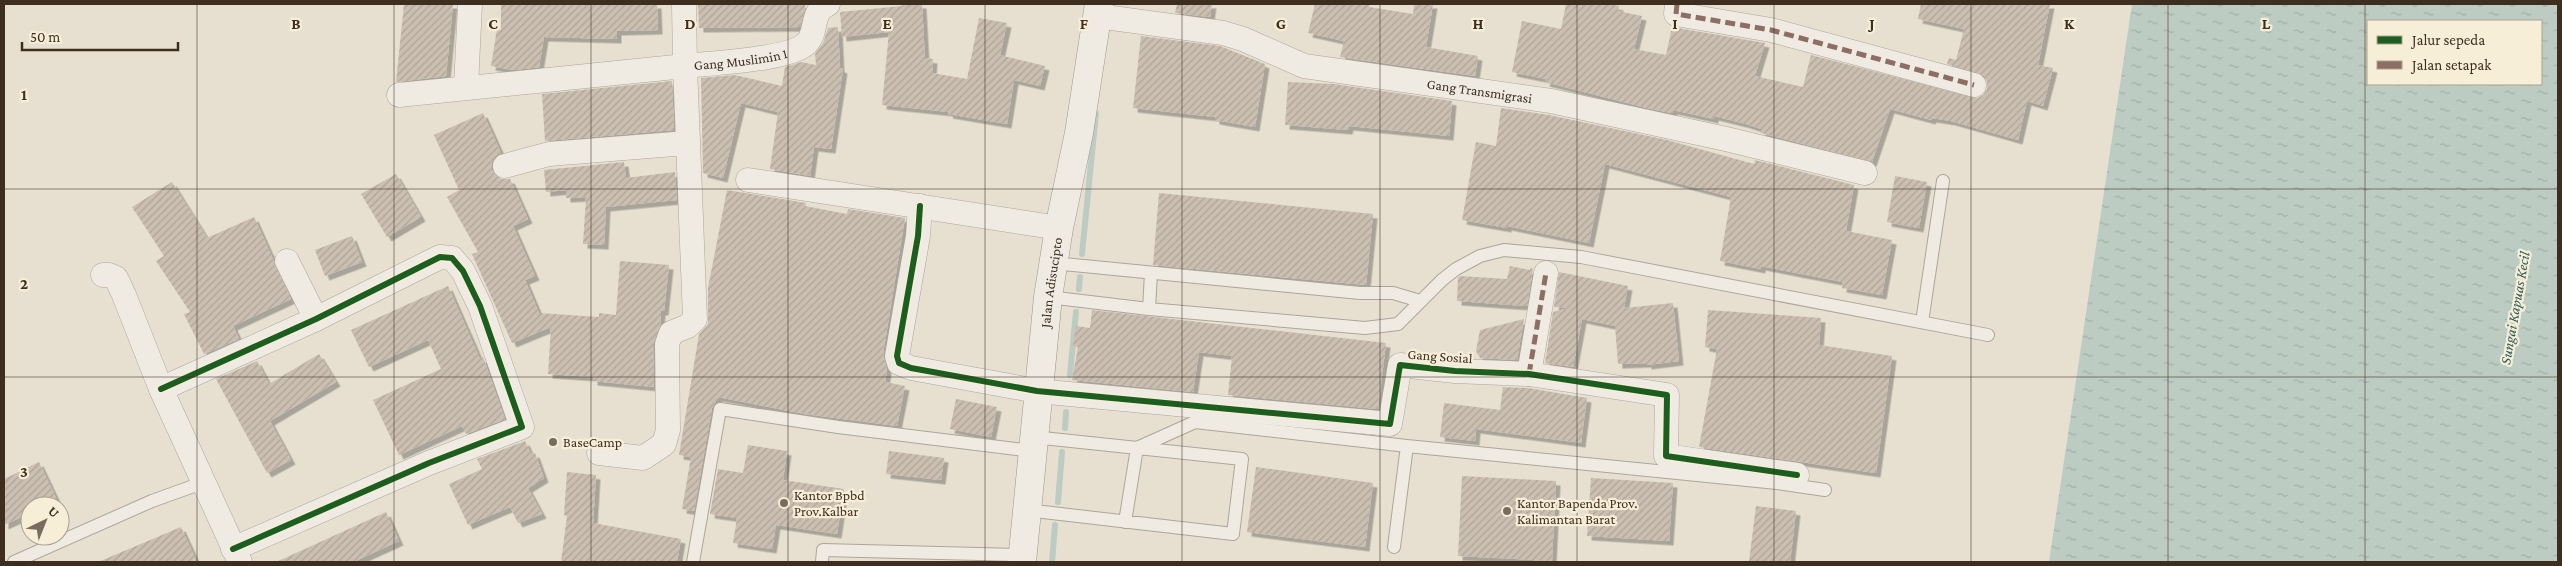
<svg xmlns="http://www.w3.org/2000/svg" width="2562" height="566" viewBox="0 0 2562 566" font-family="'Crimson Pro',serif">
<defs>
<pattern id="water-ripples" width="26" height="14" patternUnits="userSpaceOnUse" patternTransform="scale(1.25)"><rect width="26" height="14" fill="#bcccc2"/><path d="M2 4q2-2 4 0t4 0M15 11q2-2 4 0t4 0" fill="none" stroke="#a2b0a6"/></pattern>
<pattern id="building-hatch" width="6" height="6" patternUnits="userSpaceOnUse" patternTransform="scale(1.25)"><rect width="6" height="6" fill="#cbbfb2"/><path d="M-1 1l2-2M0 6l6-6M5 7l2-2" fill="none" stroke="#afa499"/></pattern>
<filter id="shadow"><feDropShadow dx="4.5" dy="4.5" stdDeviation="0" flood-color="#0004"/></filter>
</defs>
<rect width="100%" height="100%" fill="#e7e0d1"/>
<path fill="url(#water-ripples)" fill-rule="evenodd" d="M 2132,4 L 2558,4 L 2558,562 L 2049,562 ZM 2368,21 L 2541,21 L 2541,84 L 2368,84 Z"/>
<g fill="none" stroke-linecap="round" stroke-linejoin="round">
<path stroke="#bcccc2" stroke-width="6" d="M 1082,254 L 1096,113
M 1079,289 L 1080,277
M 1070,375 L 1076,312
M 1065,428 L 1066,412
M 1058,502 L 1062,452
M 1052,562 L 1055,525"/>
</g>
<path fill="url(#building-hatch)" filter="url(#shadow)" d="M 404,4 L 453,4 L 446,76 L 396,82 Z
M 501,4 L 657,4 L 658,30 L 617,31 L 617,39 L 544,37 L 539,67 L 513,70 L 491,66 L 497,29 L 501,30 Z
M 698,4 L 805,4 L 805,8 L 800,27 L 699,28 Z
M 902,4 L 922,4 L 925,58 L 933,59 L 932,73 L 967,79 L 979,18 L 1007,23 L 1000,55 L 1045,66 L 1040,86 L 1014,80 L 1007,124 L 948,114 L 949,112 L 882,105 L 889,32 L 842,37 L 840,12 L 902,6 Z
M 1177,4 L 1212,4 L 1210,17 L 1175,13 Z
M 1315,4 L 1370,4 L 1369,7 L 1413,14 L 1414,4 L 1433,4 L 1426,47 L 1478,56 L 1475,76 L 1340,57 L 1344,41 L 1308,33 Z
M 1566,4 L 1609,4 L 1619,6 L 1618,11 L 1642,16 L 1634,49 L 1666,55 L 1672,27 L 1765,43 L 1755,76 L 1803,87 L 1811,55 L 1977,98 L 1983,95 L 1987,89 L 1987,82 L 1984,76 L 1947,64 L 1949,58 L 1956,60 L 1964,29 L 1918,19 L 1921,4 L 2050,4 L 2038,65 L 2053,68 L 2043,106 L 2027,101 L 2018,140 L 1951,121 L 1932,118 L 1931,120 L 1890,109 L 1872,162 L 1761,133 L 1761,129 L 1746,124 L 1714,116 L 1714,119 L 1673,110 L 1672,113 L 1647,108 L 1545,82 L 1546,79 L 1512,72 L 1522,21 L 1561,29 Z
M 838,27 L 840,68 L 843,69 L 831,149 L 814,147 L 810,176 L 770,169 L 778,112 L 741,103 L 723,178 L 703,173 L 701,78 L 735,75 L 782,86 L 785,67 L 801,62 L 816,65 L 815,54 L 823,43 L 828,28 Z
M 1141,36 L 1220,46 L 1265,64 L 1255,127 L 1215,120 L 1215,117 L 1133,108 Z
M 672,81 L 674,130 L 545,141 L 542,94 Z
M 1288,82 L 1334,84 L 1452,101 L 1449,136 L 1349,126 L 1348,130 L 1285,125 Z
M 1501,108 L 1549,115 L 1667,140 L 1754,164 L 1755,160 L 1854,185 L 1846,231 L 1892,240 L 1882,295 L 1842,288 L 1843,282 L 1761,266 L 1761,269 L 1720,261 L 1731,197 L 1605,164 L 1589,243 L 1507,226 L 1507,228 L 1462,220 L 1476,142 L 1496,146 Z
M 483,113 L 501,153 L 492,162 L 492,170 L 501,179 L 510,179 L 528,219 L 513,226 L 535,276 L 525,280 L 539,313 L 599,317 L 599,313 L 616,315 L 620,261 L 669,265 L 664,311 L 661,311 L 660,326 L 653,344 L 654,387 L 593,381 L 593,377 L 548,374 L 551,327 L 512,343 L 472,254 L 478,252 L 447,197 L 459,190 L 434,135 Z
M 624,162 L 626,178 L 675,172 L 677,200 L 606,207 L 604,245 L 583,244 L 586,197 L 566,198 L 566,190 L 546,192 L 544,170 Z
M 396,174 L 421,217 L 387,237 L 361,194 Z
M 1895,176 L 1927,182 L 1919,228 L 1887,222 Z
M 172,182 L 207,238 L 254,217 L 291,299 L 233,326 L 239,339 L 204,354 L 184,314 L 190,312 L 156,261 L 164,256 L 132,207 Z
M 727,190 L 806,203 L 805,206 L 847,214 L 848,209 L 905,218 L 883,354 L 887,370 L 885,382 L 905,386 L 897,426 L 805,414 L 718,397 L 712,408 L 694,511 L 682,509 L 691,457 L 679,455 L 699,334 L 708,324 L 708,288 Z
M 1159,193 L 1373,214 L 1366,285 L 1153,265 Z
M 352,236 L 362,262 L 325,276 L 315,250 Z
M 1510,266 L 1530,270 L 1531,268 L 1533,269 L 1527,306 L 1457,301 L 1458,278 L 1460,276 L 1507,279 Z
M 1559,272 L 1628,286 L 1624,308 L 1673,303 L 1679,361 L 1647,365 L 1647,363 L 1618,364 L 1615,326 L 1582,319 L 1573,367 L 1545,363 L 1553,312 L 1569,308 L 1554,307 Z
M 448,286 L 480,359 L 483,357 L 505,419 L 466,434 L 462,426 L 399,455 L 373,400 L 441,369 L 428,340 L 369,367 L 351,330 Z
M 1092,310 L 1386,343 L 1378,409 L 1228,395 L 1232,356 L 1199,352 L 1193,392 L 1072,380 L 1078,347 L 1073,346 L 1076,326 L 1090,328 Z
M 1708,310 L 1821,318 L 1819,345 L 1892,356 L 1876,473 L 1699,447 L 1717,349 L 1705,347 Z
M 1524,319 L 1517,360 L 1480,358 L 1476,351 L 1480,330 Z
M 319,354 L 336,382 L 270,421 L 291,460 L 267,473 L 216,379 L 257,361 L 269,384 Z
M 1503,387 L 1528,388 L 1587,398 L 1581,443 L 1476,429 L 1475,441 L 1440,437 L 1444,403 L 1500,410 Z
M 956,399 L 997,407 L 991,437 L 950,429 Z
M 525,441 L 531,454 L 535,453 L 544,478 L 528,488 L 542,514 L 518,523 L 510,507 L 468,525 L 449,484 L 482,469 L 477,459 Z
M 748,445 L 787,451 L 783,480 L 844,489 L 837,534 L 776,525 L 772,549 L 733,543 L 737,518 L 710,514 L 718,469 L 743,473 Z
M 889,451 L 944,458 L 941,480 L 886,474 Z
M 39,462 L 57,500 L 44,506 L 30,506 L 30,513 L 4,525 L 4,479 Z
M 1256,467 L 1373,483 L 1365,547 L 1247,532 Z
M 567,472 L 596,475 L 593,523 L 681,539 L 677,562 L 561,562 L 567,516 L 564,515 Z
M 1462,476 L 1556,481 L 1552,561 L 1458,556 Z
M 1591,478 L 1673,483 L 1669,541 L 1587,536 Z
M 1756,506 L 1796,511 L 1790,562 L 1749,562 Z
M 386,512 L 399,541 L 353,562 L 276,562 Z
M 181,527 L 197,562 L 98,562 Z"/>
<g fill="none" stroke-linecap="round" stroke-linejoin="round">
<g stroke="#ada599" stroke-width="14">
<path id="lane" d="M 1053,263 L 1360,293 L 1393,293 L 1420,301
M 1048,297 L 1149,309 L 1365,328 L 1398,324 L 1442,280 L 1456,269 L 1480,256 L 1504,250 L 1581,257 L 1988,335
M 1149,309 L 1151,273
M 1922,322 L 1943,181
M 1137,448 L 1195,422 L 1407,446 L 1777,483 L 1825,490
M 1026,510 L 1233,534 L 1242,459 L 1033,437
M 1125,522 L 1137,448
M 1394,547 L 1407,446
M 14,562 L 152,501 L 202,483
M 693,562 L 720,409 L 838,427 L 1032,451
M 822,562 L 823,550 L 1022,555"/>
</g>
<g stroke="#ada599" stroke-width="25">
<g id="street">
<path id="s1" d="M 684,4 L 685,66 C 712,63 790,60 807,43 C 818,31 810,12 828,4"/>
<path d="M 1677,4 L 1676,14 L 1771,30 L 1974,85"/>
<path id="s2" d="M 1097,16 L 1223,33 L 1243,39 L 1304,66 L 1551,101 L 1726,139 L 1865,173"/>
<path d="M 466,87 L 470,4"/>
<path d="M 399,95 L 685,66 L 695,319 L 688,326 L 671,333 L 667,344 L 668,430 L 664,444 L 643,458 L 599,453"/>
<path d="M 505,166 L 549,154 L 687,143"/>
<path d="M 748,180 L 1059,228"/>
<path d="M 920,206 L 918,236 L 897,356 L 899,363 L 911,368 L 1037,391 L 1390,424 L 1400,365 L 1455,371 L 1529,374 L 1667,395 L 1666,456 L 1797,475"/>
<path d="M 287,261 L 316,319"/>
<path d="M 103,275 L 109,275 L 116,278 L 124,295 L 161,389 L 240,562"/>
<path d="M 1529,374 L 1546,273"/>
<path d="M 161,389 L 316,319 L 440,257 L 452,258 L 463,271 L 480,306 L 522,427 L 429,463 L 233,549"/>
</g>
</g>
<g stroke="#9c958a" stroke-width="29">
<g id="secondary">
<path id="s3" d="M 1022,562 L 1048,297 L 1059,228 L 1079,133 L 1099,4"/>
</g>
</g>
<use href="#lane" stroke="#efebe3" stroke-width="12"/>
<use href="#street" stroke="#efebe3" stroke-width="24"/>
<use href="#secondary" stroke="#efebe3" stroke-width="28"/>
<path stroke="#8d6e63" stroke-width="5" stroke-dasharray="10 5" stroke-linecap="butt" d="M 1677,4 L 1676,14 L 1771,30 L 1974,85
M 1529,374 L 1546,273"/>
<g stroke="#f7eed8" stroke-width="9">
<path id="cycleway" d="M 920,206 L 918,236 L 897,356 L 899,363 L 911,368 L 1037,391 L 1390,424 L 1400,365 L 1455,371 L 1529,374 L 1667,395 L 1666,456 L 1797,475
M 161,389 L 316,319 L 440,257 L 452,258 L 463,271 L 480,306 L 522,427 L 429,463 L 233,549"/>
</g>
<use href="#cycleway" stroke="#1b5e20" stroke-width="6"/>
</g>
<path fill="none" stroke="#3d2e20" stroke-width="1" stroke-opacity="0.55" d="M 197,4 L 197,562M 394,4 L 394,562M 591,4 L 591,562M 788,4 L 788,562M 985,4 L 985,562M 1182,4 L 1182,562M 1380,4 L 1380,562M 1577,4 L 1577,562M 1774,4 L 1774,562M 1971,4 L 1971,562M 2168,4 L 2168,562M 2365,4 L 2365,562M 4,189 L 2558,189M 4,377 L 2558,377"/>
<g fill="#786c5e" stroke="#f7eed8" stroke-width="2">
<circle cx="553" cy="442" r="5"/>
<circle cx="784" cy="503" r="5"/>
<circle cx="1507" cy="511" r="5"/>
</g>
<g text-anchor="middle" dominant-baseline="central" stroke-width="4.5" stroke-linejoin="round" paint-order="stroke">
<g font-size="14" fill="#3d2e20" stroke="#f7eed8">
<text stroke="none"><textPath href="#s1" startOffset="118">Gang Muslimin 1</textPath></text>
<text stroke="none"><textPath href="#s2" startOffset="392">Gang Transmigrasi</textPath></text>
<text stroke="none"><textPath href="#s3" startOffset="281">Jalan Adisucipto</textPath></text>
<text transform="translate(1440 356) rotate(4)">Gang Sosial</text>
</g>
<g font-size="14" fill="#3d2e20" stroke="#f7eed8" text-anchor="start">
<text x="563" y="442">BaseCamp</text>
<text x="794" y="495">Kantor Bpbd<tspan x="794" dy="16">Prov.Kalbar</tspan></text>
<text x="1517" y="503">Kantor Bapenda Prov.<tspan x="1517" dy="16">Kalimantan Barat</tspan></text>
</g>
<g font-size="15" font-style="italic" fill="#2f5d5a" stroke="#f7eed8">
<text transform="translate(2515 308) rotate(-80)">Sungai Kapuas Kecil</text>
</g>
</g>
<g font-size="16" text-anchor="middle" font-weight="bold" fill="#3d2e20" stroke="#f7eed8" stroke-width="4.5" stroke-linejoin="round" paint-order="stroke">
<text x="296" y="29">B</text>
<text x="493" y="29">C</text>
<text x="690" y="29">D</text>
<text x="887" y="29">E</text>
<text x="1084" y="29">F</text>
<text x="1281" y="29">G</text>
<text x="1478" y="29">H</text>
<text x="1675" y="29">I</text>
<text x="1872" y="29">J</text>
<text x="2069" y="29">K</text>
<text x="2266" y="29">L</text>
<text x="24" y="100">1</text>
<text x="24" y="289">2</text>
<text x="24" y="477">3</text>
</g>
<rect width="2562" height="566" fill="none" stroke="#3d2e20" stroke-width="10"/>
<rect x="2367" y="20" width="175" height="65" fill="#f7eed8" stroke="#ada18e"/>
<rect x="2377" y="36" width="25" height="8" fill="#1b5e20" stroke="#ada18e"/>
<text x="2412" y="45" font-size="15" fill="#3d2e20">Jalur sepeda</text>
<rect x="2377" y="61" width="25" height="8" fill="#8d6e63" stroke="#ada18e"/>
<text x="2412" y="70" font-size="15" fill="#3d2e20">Jalan setapak</text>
<g transform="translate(45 521) rotate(43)"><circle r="24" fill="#f7eed8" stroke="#ada18e"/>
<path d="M0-4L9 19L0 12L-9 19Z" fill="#786c5e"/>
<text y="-8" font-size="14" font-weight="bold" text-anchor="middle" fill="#3d2e20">U</text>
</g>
<path d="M22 42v8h156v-8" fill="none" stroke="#3d2e20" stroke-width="2.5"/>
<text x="30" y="42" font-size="15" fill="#3d2e20" stroke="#f7eed8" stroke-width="4" paint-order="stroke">50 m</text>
</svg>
